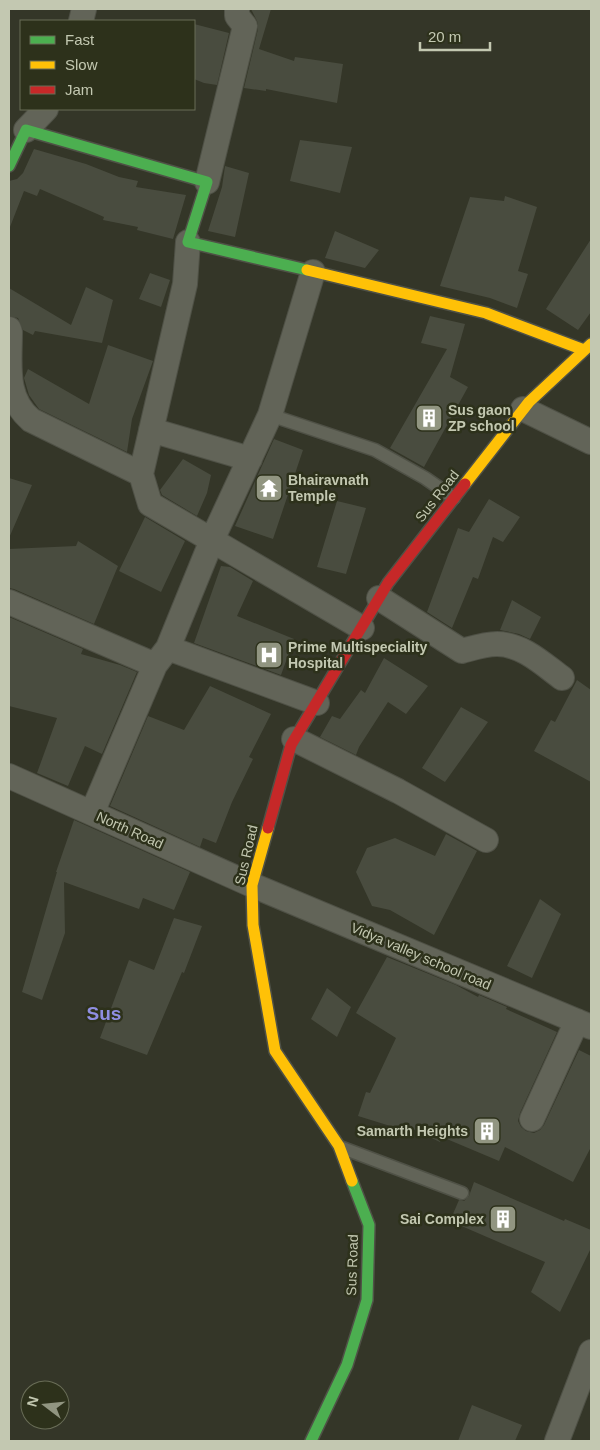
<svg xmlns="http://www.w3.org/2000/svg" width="600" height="1450" viewBox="0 0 600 1450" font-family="Helvetica,sans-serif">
<rect width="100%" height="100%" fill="#343628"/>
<path fill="#494c3f" d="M 251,9 L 271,9 L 259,49 L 294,61 L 295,57 L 343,64 L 337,103 L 266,89 L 266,91 L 244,88 L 258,29 L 258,23 Z
M 194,24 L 229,33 L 217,85 L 204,83 L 194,79 Z
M 300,140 L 352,147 L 340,193 L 290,181 Z
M 34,149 L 86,164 L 119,177 L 138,181 L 136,187 L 186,195 L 173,239 L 137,230 L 138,227 L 103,220 L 104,217 L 40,189 L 37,196 L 24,191 L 10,227 L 9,227 L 9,181 L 17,179 L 23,173 Z
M 225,166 L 249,173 L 235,237 L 208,231 L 222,187 Z
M 505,196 L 537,207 L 518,271 L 528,274 L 517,308 L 490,298 L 440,286 L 470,197 L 504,201 Z
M 335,231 L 379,250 L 365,268 L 325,258 Z
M 591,239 L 591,312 L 578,330 L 546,309 Z
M 150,273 L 170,280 L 161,307 L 139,299 Z
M 86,287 L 113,300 L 102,343 L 35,331 L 33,335 L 23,330 L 18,318 L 9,316 L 9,288 L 71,325 Z
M 430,316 L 465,324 L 450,377 L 468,387 L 424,467 L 390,448 L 447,349 L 421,343 Z
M 108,345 L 153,361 L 132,419 L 127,452 L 39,409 L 29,395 L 24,378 L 28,369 L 89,404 Z
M 274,439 L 303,450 L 273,539 L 235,526 Z
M 183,459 L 211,475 L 207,493 L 197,516 L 162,495 L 160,490 Z
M 9,478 L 32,485 L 9,538 Z
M 489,499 L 520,517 L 503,542 L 493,537 L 478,579 L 473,577 L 452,628 L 427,612 L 458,528 L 469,532 Z
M 337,501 L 366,508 L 346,574 L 317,567 Z
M 145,517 L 185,541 L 161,592 L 119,571 Z
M 78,541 L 118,566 L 94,624 L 14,589 L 9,588 L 9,549 L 76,546 Z
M 221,566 L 230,567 L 253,581 L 237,616 L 294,639 L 281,675 L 194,643 Z
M 512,600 L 541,617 L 530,639 L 519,634 L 500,630 Z
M 9,617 L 83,649 L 81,654 L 120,665 L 137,672 L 102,754 L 85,746 L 68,786 L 37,773 L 57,718 L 9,706 Z
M 384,658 L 428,686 L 406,714 L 388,702 L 359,747 L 356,755 L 320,737 L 332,716 L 340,719 L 361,690 L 365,693 Z
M 577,680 L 591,690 L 591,782 L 534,751 L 551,720 L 555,722 Z
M 210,686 L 271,714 L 249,757 L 253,759 L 232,802 L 216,843 L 203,838 L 200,847 L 110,806 L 148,716 L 184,730 Z
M 461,707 L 488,722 L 445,782 L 422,768 Z
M 74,820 L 190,872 L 174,910 L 143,898 L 139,909 L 64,882 L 65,933 L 42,1000 L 22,992 L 57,872 L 56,872 Z
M 446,834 L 477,851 L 434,935 L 390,910 L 372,906 L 356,872 L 367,848 L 395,838 L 435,856 Z
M 540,899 L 561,914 L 532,978 L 507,966 Z
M 174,918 L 202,926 L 184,973 L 182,972 L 147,1055 L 100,1038 L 129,960 L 154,970 Z
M 387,957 L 456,985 L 478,997 L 479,995 L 507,1007 L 506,1009 L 557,1032 L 520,1113 L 518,1121 L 521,1127 L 526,1131 L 534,1133 L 540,1130 L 544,1125 L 579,1050 L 591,1056 L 591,1147 L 573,1182 L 505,1147 L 499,1161 L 442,1137 L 440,1142 L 402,1124 L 400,1129 L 358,1116 L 366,1092 L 370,1093 L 396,1038 L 356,1013 Z
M 327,988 L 351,1007 L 337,1037 L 311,1019 Z
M 474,1182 L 564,1221 L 565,1219 L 591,1230 L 591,1248 L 560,1312 L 531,1292 L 545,1262 L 450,1221 L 459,1200 L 464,1201 L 469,1196 Z
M 472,1405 L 522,1425 L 515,1441 L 458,1441 Z"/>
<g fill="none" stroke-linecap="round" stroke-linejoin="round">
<g stroke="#4f5146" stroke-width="15">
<path id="lane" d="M 270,415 L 375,450 L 425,478 L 454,498
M 340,1147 L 462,1193"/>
</g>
<g stroke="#4f5146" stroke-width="26">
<path id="street" d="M 81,21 L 84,9
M 26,130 L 46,109
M 207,182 L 245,26 L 237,16 L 237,9
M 188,242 L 185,284 L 141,474 L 150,504 L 362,628
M 9,329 L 10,332 C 10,364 4,397 31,420 L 141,474
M 523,409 L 591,442
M 151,430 L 250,459
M 379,598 L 462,651 C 473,648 485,644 497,644 C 522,644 543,664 562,678
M 9,602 L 155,665
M 168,648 L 212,540 L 270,415 L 313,272
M 294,739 L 398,791 L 486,840
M 9,776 L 252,885 L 591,1027
M 92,813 L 155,665 L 168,648 L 317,703
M 532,1119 L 577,1021
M 557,1441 L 591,1352"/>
</g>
<g stroke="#4f5146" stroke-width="14">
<path id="fast" d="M 9,166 L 26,130 L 207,182 L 188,242 L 307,270
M 311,1441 L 347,1365 L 367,1300 L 369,1225 L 352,1181"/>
</g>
<g stroke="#4f5146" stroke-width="14">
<path id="slow" d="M 307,270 L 486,313 L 584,350
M 465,484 L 529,402 L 591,344
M 268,828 L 252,885 L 253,925 L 275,1051 L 339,1146 L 352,1181"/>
</g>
<g stroke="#4f5146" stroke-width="14">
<path id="jam" d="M 268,828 L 291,745 L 388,583 L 465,484"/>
</g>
<use href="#lane" stroke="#626458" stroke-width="12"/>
<use href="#street" stroke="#626458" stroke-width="24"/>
<use href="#fast" stroke="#4caf50" stroke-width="11"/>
<use href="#slow" stroke="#ffc107" stroke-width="11"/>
<use href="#jam" stroke="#c62828" stroke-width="11"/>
</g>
<defs>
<g id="building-square" transform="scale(1.4375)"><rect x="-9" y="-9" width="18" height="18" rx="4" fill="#919581" stroke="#2d311b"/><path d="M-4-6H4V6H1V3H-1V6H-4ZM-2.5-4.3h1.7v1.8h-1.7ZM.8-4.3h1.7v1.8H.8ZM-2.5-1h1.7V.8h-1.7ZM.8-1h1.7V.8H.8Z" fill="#fff"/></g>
<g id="temple-square" transform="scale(1.4375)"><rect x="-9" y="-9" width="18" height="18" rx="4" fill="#919581" stroke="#2d311b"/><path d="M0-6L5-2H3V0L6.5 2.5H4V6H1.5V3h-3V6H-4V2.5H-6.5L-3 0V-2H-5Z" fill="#fff"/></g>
<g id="hospital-square" transform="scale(1.4375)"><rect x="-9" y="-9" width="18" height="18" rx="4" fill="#919581" stroke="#2d311b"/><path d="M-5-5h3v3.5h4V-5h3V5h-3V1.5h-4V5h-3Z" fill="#fff"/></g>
</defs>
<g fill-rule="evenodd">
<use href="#building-square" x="429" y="418"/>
<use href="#temple-square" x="269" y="488"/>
<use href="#hospital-square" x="269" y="655"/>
<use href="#building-square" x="487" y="1131"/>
<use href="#building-square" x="503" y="1219"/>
</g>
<g text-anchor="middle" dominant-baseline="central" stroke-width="5" stroke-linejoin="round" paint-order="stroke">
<g font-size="14" font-weight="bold" fill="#c3c8b1" stroke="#2d311b" text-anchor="start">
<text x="448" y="410">Sus gaon<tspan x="448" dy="16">ZP school</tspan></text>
<text x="288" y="480">Bhairavnath<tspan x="288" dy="16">Temple</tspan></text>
<text x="288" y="647">Prime Multispeciality<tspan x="288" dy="16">Hospital</tspan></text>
<text x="468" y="1131" text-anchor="end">Samarth Heights</text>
<text x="484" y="1219" text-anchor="end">Sai Complex</text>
</g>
<g font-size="14" fill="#c3c8b1" stroke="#2d311b">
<text transform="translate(437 496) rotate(-52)">Sus Road</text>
<text transform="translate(130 830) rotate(24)">North Road</text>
<text transform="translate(246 855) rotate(-77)">Sus Road</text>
<text transform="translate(421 956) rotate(23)">Vidya valley school road</text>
<text transform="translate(352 1265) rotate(-88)">Sus Road</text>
</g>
<g font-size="19" font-weight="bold" fill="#8f8ee2" stroke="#2d311b">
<text x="104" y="1013">Sus</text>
</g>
</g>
<rect width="600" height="1450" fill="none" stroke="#c3c8b1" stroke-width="20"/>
<rect x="20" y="20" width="175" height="90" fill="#2d311b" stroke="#696d57"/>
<rect x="30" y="36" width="25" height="8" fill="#4caf50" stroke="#696d57"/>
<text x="65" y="45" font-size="15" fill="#c3c8b1">Fast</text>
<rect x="30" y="61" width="25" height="8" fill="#ffc107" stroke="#696d57"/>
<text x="65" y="70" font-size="15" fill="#c3c8b1">Slow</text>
<rect x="30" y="86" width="25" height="8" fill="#c62828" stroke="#696d57"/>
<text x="65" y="95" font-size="15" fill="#c3c8b1">Jam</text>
<g transform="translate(45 1405) rotate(286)"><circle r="24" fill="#2d311b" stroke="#696d57"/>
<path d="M0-4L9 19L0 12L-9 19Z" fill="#919581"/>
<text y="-8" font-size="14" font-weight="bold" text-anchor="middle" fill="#c3c8b1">N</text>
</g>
<path d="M420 42v8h70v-8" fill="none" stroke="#c3c8b1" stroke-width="2.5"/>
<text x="428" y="42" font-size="15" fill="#c3c8b1" stroke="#2d311b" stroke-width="4" paint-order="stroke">20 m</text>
</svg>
